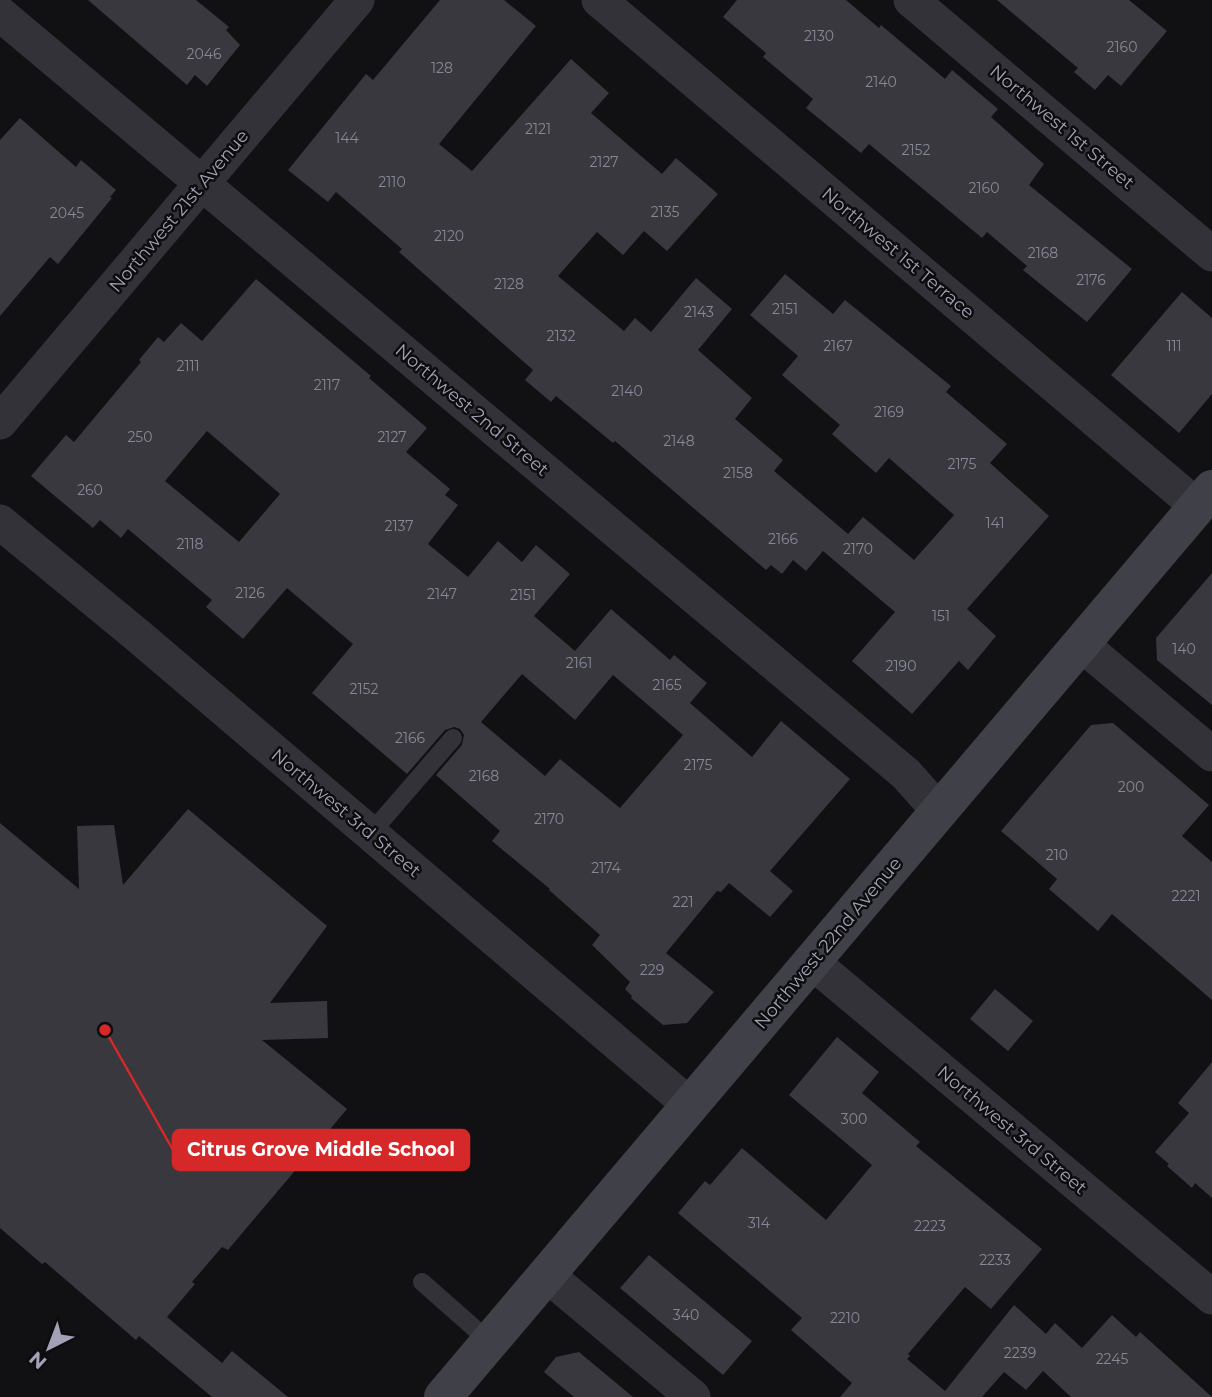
<svg xmlns="http://www.w3.org/2000/svg" width="1212" height="1397" viewBox="0 0 1212 1397" font-family="Montserrat,sans-serif">
<rect width="100%" height="100%" fill="#111113"/>
<path fill="#39383e" fill-rule="evenodd" d="M 88,0 L 196,0 L 229,27 L 226,30 L 240,45 L 207,86 L 195,75 L 187,85 Z
M 440,0 L 504,0 L 536,26 L 439,144 L 472,171 L 571,59 L 609,93 L 591,113 L 662,174 L 676,158 L 718,194 L 667,251 L 644,231 L 623,255 L 597,232 L 558,276 L 624,331 L 635,318 L 651,332 L 696,278 L 732,309 L 698,350 L 752,398 L 735,419 L 783,460 L 774,471 L 848,534 L 863,517 L 914,560 L 954,515 L 889,458 L 876,473 L 832,434 L 840,425 L 782,375 L 798,356 L 750,315 L 785,274 L 833,314 L 845,300 L 951,386 L 946,392 L 1007,444 L 990,463 L 1049,516 L 967,609 L 996,636 L 968,670 L 959,661 L 912,714 L 852,661 L 895,612 L 823,551 L 806,571 L 793,560 L 782,574 L 771,565 L 766,570 L 615,441 L 613,443 L 556,396 L 551,402 L 525,380 L 533,370 L 399,252 L 402,249 L 336,192 L 328,202 L 288,170 L 366,74 L 373,80 Z
M 737,0 L 846,0 L 879,28 L 881,25 L 945,79 L 952,70 L 998,109 L 991,117 L 1044,164 L 1029,185 L 1132,269 L 1087,322 L 1023,270 L 1027,266 L 987,232 L 982,238 L 869,144 L 861,153 L 806,108 L 813,99 L 763,57 L 766,53 L 723,17 Z
M 997,0 L 1129,0 L 1167,31 L 1121,86 L 1108,75 L 1095,90 L 1074,72 L 1078,68 Z
M 20,118 L 76,167 L 81,160 L 116,190 L 110,197 L 112,198 L 58,264 L 50,257 L 0,316 L 0,140 Z
M 256,279 L 371,376 L 369,378 L 427,428 L 406,452 L 450,489 L 445,495 L 458,505 L 428,544 L 468,577 L 498,541 L 522,562 L 536,545 L 570,574 L 534,616 L 575,651 L 611,609 L 670,660 L 674,655 L 707,683 L 690,703 L 752,757 L 781,721 L 850,779 L 770,871 L 793,891 L 770,917 L 729,883 L 721,892 L 717,891 L 666,953 L 714,992 L 687,1023 L 663,1025 L 631,998 L 632,996 L 625,989 L 630,982 L 592,945 L 600,935 L 549,890 L 550,889 L 492,841 L 500,831 L 436,775 L 462,745 L 464,735 L 460,729 L 454,727 L 445,730 L 407,774 L 312,693 L 353,644 L 287,588 L 243,639 L 206,607 L 212,600 L 128,529 L 121,538 L 100,520 L 93,528 L 31,476 L 66,435 L 74,442 L 141,362 L 139,360 L 158,337 L 164,342 L 181,323 L 202,341 ZM 207,431 L 280,494 L 239,542 L 165,481 ZM 522,674 L 575,720 L 613,675 L 683,735 L 620,808 L 560,759 L 545,776 L 481,722 Z
M 1182,292 L 1212,318 L 1212,394 L 1179,433 L 1111,375 Z
M 1212,573 L 1212,705 L 1157,660 L 1156,638 Z
M 1113,723 L 1209,805 L 1182,836 L 1212,862 L 1212,1000 L 1112,914 L 1098,931 L 1049,889 L 1057,879 L 1001,831 L 1091,725 Z
M 188,809 L 327,926 L 270,1003 L 327,1001 L 328,1038 L 262,1040 L 347,1109 L 228,1250 L 222,1247 L 192,1282 L 195,1284 L 167,1317 L 222,1363 L 232,1351 L 288,1397 L 212,1397 L 139,1336 L 136,1340 L 45,1262 L 42,1264 L 0,1228 L 0,823 L 79,889 L 77,826 L 114,825 L 123,885 Z
M 995,989 L 1033,1021 L 1008,1051 L 970,1019 Z
M 837,1037 L 879,1072 L 862,1093 L 920,1142 L 916,1146 L 1042,1249 L 991,1309 L 965,1287 L 908,1354 L 910,1356 L 907,1359 L 945,1391 L 1014,1305 L 1046,1334 L 1055,1323 L 1082,1348 L 1112,1315 L 1136,1337 L 1140,1332 L 1212,1397 L 1071,1397 L 1043,1371 L 1026,1390 L 1004,1372 L 982,1397 L 840,1397 L 852,1383 L 791,1330 L 802,1318 L 678,1213 L 705,1181 L 710,1185 L 742,1148 L 826,1220 L 872,1165 L 789,1095 Z
M 1212,1062 L 1212,1198 L 1195,1183 L 1192,1188 L 1167,1166 L 1169,1164 L 1155,1152 L 1189,1113 L 1178,1103 Z
M 649,1255 L 752,1341 L 723,1375 L 620,1288 Z
M 579,1352 L 633,1397 L 574,1397 L 544,1372 L 556,1357 Z"/>
<g fill="none" stroke-linecap="round" stroke-linejoin="round">
<path stroke="#323238" stroke-width="18" d="M 370,834 L 453,738
M 422,1282 L 490,1342"/>
<path stroke="#323238" stroke-width="35" d="M 599,0 L 1197,506
M 911,0 L 1212,254
M 0,14 L 906,774 L 939,811
M 0,422 L 357,0
M 0,522 L 137,635 L 691,1106
M 1081,644 L 1212,754
M 812,962 L 1212,1297
M 547,1275 L 693,1397"/>
<path stroke="#404048" stroke-width="38" d="M 443,1397 L 1212,489"/>
</g>
<g text-anchor="middle" dominant-baseline="central" stroke-width="5" stroke-linejoin="round" paint-order="stroke">
<g font-size="14" fill="#878897">
<text x="819" y="36">2130</text>
<text x="1122" y="47">2160</text>
<text x="204" y="54">2046</text>
<text x="442" y="68">128</text>
<text x="881" y="82">2140</text>
<text x="538" y="129">2121</text>
<text x="347" y="138">144</text>
<text x="916" y="150">2152</text>
<text x="604" y="162">2127</text>
<text x="392" y="182">2110</text>
<text x="984" y="188">2160</text>
<text x="665" y="212">2135</text>
<text x="67" y="213">2045</text>
<text x="449" y="236">2120</text>
<text x="1043" y="253">2168</text>
<text x="1091" y="280">2176</text>
<text x="509" y="284">2128</text>
<text x="785" y="309">2151</text>
<text x="699" y="312">2143</text>
<text x="561" y="336">2132</text>
<text x="838" y="346">2167</text>
<text x="1174" y="346">111</text>
<text x="188" y="366">2111</text>
<text x="327" y="385">2117</text>
<text x="627" y="391">2140</text>
<text x="889" y="412">2169</text>
<text x="140" y="437">250</text>
<text x="392" y="437">2127</text>
<text x="679" y="441">2148</text>
<text x="962" y="464">2175</text>
<text x="738" y="473">2158</text>
<text x="90" y="490">260</text>
<text x="995" y="523">141</text>
<text x="399" y="526">2137</text>
<text x="783" y="539">2166</text>
<text x="190" y="544">2118</text>
<text x="858" y="549">2170</text>
<text x="250" y="593">2126</text>
<text x="442" y="594">2147</text>
<text x="523" y="595">2151</text>
<text x="941" y="616">151</text>
<text x="1184" y="649">140</text>
<text x="579" y="663">2161</text>
<text x="901" y="666">2190</text>
<text x="667" y="685">2165</text>
<text x="364" y="689">2152</text>
<text x="410" y="738">2166</text>
<text x="698" y="765">2175</text>
<text x="484" y="776">2168</text>
<text x="1131" y="787">200</text>
<text x="549" y="819">2170</text>
<text x="1057" y="855">210</text>
<text x="606" y="868">2174</text>
<text x="1186" y="896">2221</text>
<text x="683" y="902">221</text>
<text x="652" y="970">229</text>
<text x="854" y="1119">300</text>
<text x="759" y="1223">314</text>
<text x="930" y="1226">2223</text>
<text x="995" y="1260">2233</text>
<text x="686" y="1315">340</text>
<text x="845" y="1318">2210</text>
<text x="1020" y="1353">2239</text>
<text x="1112" y="1359">2245</text>
</g>
<g font-size="18" fill="#a1a2b5" stroke="#0d0c0e">
<text transform="translate(1062 127) rotate(40)">Northwest 1st Street</text>
<text transform="translate(179 211) rotate(-50)">Northwest 21st Avenue</text>
<text transform="translate(898 253) rotate(40)">Northwest 1st Terrace</text>
<text transform="translate(472 410) rotate(40)">Northwest 2nd Street</text>
<text transform="translate(346 813) rotate(40)">Northwest 3rd Street</text>
<text transform="translate(828 943) rotate(-50)">Northwest 22nd Avenue</text>
<text transform="translate(1012 1130) rotate(40)">Northwest 3rd Street</text>
</g>
</g>
<path fill="none" stroke="#d62828" stroke-width="2.5" d="M105 1030L173 1150"/>
<circle fill="#d62828" stroke="#0d0c0e" stroke-width="2.5" cx="105" cy="1030" r="7"/>
<rect fill="#d62828" stroke="#d62828" stroke-width="2.5" x="173" y="1130" width="296" height="40" rx="7"/>
<g font-size="19" text-anchor="middle" font-weight="bold" fill="#fff">
<text x="321" y="1156">Citrus Grove Middle School</text>
</g>
<g transform="translate(49 1348) rotate(222)" stroke="#0d0c0e" stroke-width="5" paint-order="stroke">
<path d="M0-5L12 26L0 18L-12 26Z" fill="#a1a2b5"/>
<text y="-10" font-size="19" font-weight="bold" text-anchor="middle" fill="#a1a2b5">N</text>
</g>
</svg>
